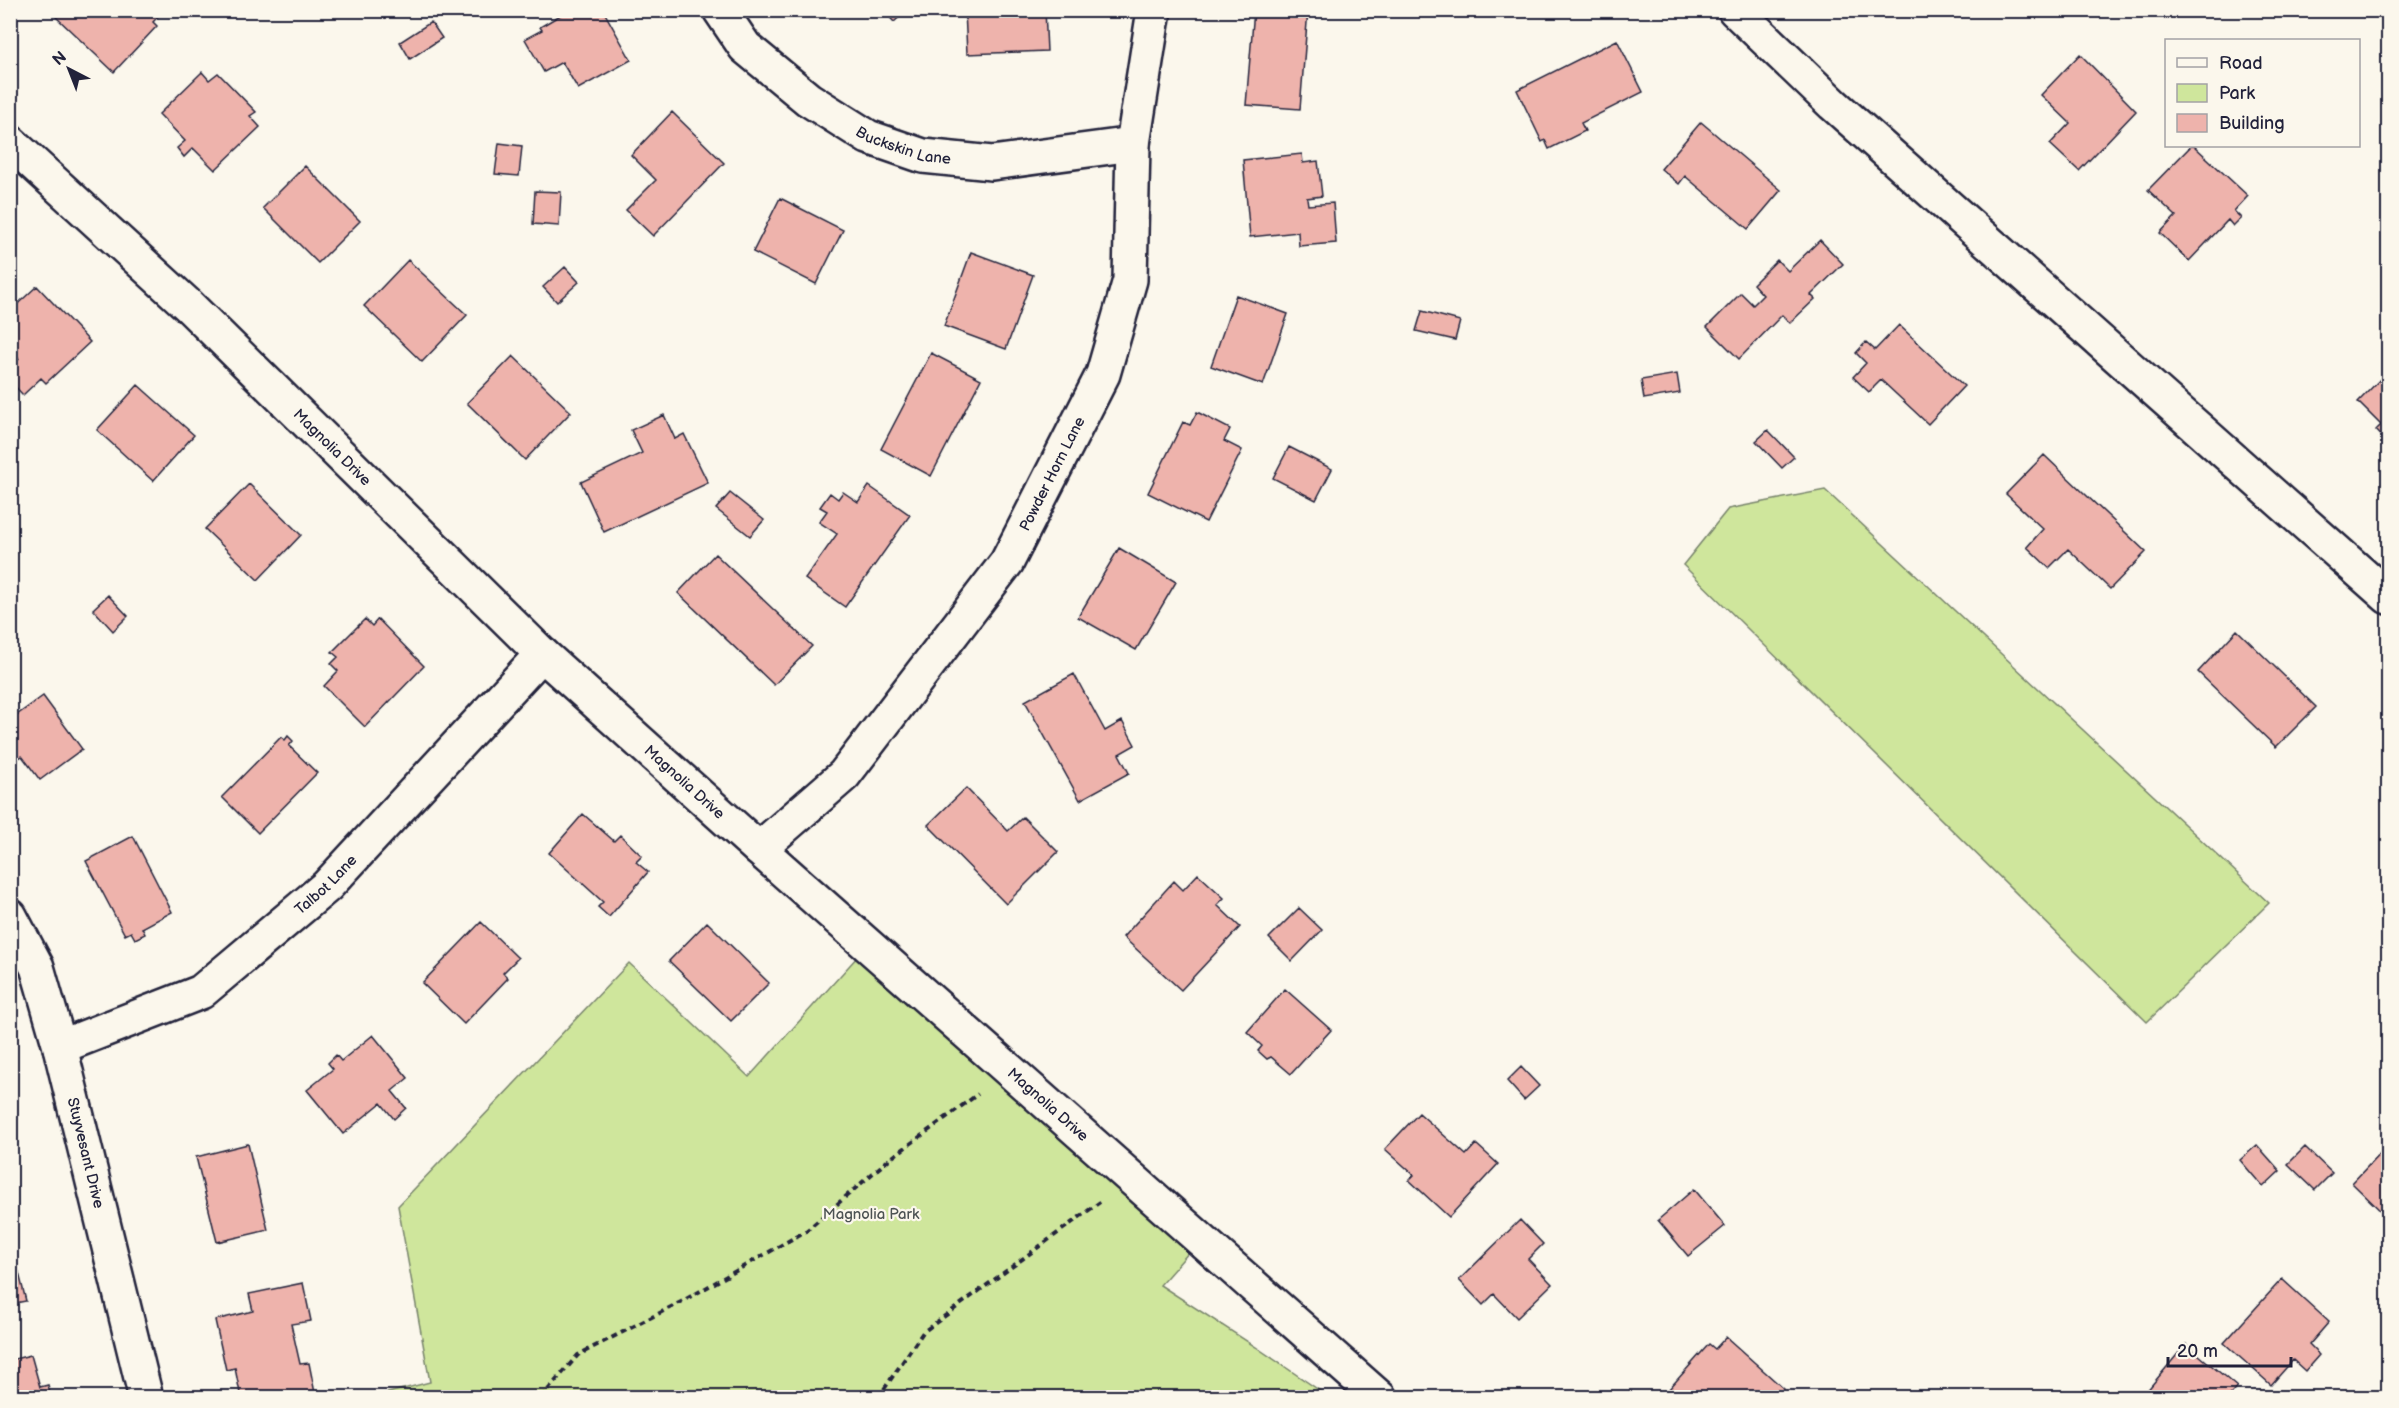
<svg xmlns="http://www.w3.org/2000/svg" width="2399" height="1408" viewBox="0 0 2399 1408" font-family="'Balsamiq Sans',sans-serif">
<rect width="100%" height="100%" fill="#fbf7ec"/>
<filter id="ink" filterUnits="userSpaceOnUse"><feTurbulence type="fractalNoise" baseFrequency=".0167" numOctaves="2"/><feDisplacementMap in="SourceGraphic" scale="12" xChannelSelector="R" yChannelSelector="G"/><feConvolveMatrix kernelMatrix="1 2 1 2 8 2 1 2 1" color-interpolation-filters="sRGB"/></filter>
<g filter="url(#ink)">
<path fill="#cfe69c" stroke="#78846c" stroke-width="1.5" d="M 1825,490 L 2269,903 L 2147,1022 L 1683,565 L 1728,509 Z
M 858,956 L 1190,1251 L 1160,1285 L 1256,1347 L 1329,1397 L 369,1398 L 430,1382 L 398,1206 L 629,963 L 749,1077 Z"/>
<path fill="#eeb3ac" stroke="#22223b" stroke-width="1.5" d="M 62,10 L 162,10 L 163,11 L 153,22 L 157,26 L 114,72 L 56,17 Z
M 569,10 L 603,10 L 631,60 L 578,89 L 562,62 L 544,72 L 525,39 L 542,30 L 540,27 Z
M 883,10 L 907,10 L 894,22 Z
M 965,10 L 1045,10 L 1047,51 L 967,54 Z
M 1254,10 L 1308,10 L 1300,109 L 1246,105 Z
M 431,22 L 442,38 L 410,59 L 400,42 Z
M 1617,40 L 1643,92 L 1581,123 L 1585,131 L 1549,149 L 1545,140 L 1542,142 L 1517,90 Z
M 2080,54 L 2136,111 L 2079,171 L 2050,144 L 2070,123 L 2041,95 Z
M 202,72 L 209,80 L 218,73 L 256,112 L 250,116 L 260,127 L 215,170 L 193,148 L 184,157 L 177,148 L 185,141 L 159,114 Z
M 672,112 L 724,163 L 653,236 L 626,210 L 656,180 L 631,155 Z
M 1701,122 L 1781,190 L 1748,229 L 1685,176 L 1679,184 L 1661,169 Z
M 499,143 L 522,146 L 519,176 L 495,174 Z
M 2191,146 L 2194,146 L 2248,196 L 2234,211 L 2241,218 L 2233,226 L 2228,220 L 2189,261 L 2160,233 L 2176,216 L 2148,190 Z
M 1302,154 L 1303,163 L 1318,161 L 1322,196 L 1307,198 L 1308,205 L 1333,203 L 1336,243 L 1299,246 L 1298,232 L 1250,237 L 1243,160 Z
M 305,166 L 360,221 L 318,263 L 263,208 Z
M 535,191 L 561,192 L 559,226 L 533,224 Z
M 780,198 L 843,230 L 816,284 L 753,252 Z
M 1820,240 L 1843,264 L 1811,295 L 1815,299 L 1790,323 L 1782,315 L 1739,359 L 1707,327 L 1741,293 L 1753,305 L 1763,295 L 1753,284 L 1777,260 L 1788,271 Z
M 971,252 L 1033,275 L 1006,349 L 944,326 Z
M 408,260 L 467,315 L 422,362 L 364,306 Z
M 565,267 L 579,282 L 557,302 L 543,287 Z
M 37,286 L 90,342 L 46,383 L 41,378 L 23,395 L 10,381 L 10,368 L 19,359 L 10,350 L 10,311 Z
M 1236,295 L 1288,314 L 1263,385 L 1211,366 Z
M 1422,311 L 1460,321 L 1455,340 L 1416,331 Z
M 1899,325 L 1964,386 L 1928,424 L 1881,380 L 1869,392 L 1853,377 L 1866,363 L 1856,353 L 1866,342 L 1875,350 Z
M 931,353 L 981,379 L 931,476 L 881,449 Z
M 513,356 L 571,412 L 525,460 L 467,403 Z
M 2388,371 L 2388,443 L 2376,430 L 2381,425 L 2358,402 Z
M 1677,374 L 1680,393 L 1644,399 L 1641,380 Z
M 138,385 L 194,435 L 153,481 L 97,430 Z
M 1197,412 L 1230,429 L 1224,441 L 1242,450 L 1206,522 L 1148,493 L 1183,422 L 1190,425 Z
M 664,415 L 675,439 L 684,434 L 708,483 L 604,532 L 581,482 L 642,453 L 631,430 Z
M 1768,430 L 1794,457 L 1782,468 L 1756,441 Z
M 1289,447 L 1332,469 L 1316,500 L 1273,478 Z
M 2044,455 L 2146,552 L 2110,589 L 2068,549 L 2049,568 L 2027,547 L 2043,529 L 2006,494 Z
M 249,484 L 301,535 L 258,580 L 205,529 Z
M 869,486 L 910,515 L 845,607 L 805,579 L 837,534 L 819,522 L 827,511 L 820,507 L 830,493 L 838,499 L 843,492 L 858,502 Z
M 730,493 L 764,520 L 750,536 L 716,509 Z
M 1119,548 L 1176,582 L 1136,650 L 1078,617 Z
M 715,554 L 812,646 L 774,685 L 678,593 Z
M 108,595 L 128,616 L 113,631 L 93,609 Z
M 365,619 L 372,626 L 378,619 L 424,666 L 365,727 L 324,686 L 338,671 L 331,664 L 338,657 L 332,652 Z
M 2237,630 L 2316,707 L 2276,747 L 2198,672 Z
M 1074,674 L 1105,731 L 1122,721 L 1135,745 L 1119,754 L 1129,773 L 1080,800 L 1025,701 Z
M 43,696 L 82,749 L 40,780 L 22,756 L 10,764 L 10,750 L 16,746 L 10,738 L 10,720 Z
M 288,736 L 293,741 L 289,746 L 317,773 L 258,833 L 222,797 L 281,737 L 285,740 Z
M 966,788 L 1008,831 L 1023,817 L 1058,852 L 1006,904 L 928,825 Z
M 583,814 L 614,841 L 620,835 L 642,856 L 636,862 L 648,872 L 609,917 L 598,907 L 603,902 L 549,853 Z
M 133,836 L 172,912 L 142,928 L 145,934 L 135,939 L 131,932 L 125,935 L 86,861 Z
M 1198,874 L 1224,898 L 1217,905 L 1240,927 L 1181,990 L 1123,937 L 1174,881 L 1183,890 Z
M 1299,908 L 1322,930 L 1292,961 L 1269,938 Z
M 481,922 L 518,958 L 503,973 L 508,978 L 464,1024 L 422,983 Z
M 707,922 L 769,983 L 731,1021 L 669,961 Z
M 1285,989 L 1331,1030 L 1291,1074 L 1271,1057 L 1267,1059 L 1258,1051 L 1262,1046 L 1247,1032 Z
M 373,1035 L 408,1078 L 392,1091 L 406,1108 L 394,1119 L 381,1103 L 343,1134 L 307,1090 L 333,1069 L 328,1063 L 336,1055 L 341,1061 Z
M 1521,1067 L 1539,1086 L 1524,1100 L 1507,1081 Z
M 1419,1113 L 1466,1155 L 1476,1144 L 1498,1164 L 1449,1217 L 1409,1180 L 1414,1175 L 1385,1149 Z
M 248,1144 L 268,1230 L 217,1242 L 196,1157 Z
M 2257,1145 L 2280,1171 L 2263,1187 L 2240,1160 Z
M 2388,1145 L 2388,1218 L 2352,1183 Z
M 2305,1147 L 2332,1173 L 2315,1190 L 2288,1164 Z
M 1694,1189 L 1725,1226 L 1688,1256 L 1658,1220 Z
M 1520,1220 L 1543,1244 L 1528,1259 L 1552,1284 L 1517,1318 L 1494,1294 L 1483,1305 L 1459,1280 Z
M 10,1237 L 26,1301 L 10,1304 Z
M 2282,1279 L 2329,1322 L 2309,1345 L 2319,1355 L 2305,1371 L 2293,1360 L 2271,1385 L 2224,1343 Z
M 303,1283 L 311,1321 L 291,1324 L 300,1364 L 309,1363 L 316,1398 L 241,1398 L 235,1368 L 226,1370 L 215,1320 L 253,1311 L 249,1294 Z
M 1726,1337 L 1784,1389 L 1776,1398 L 1661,1398 L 1709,1344 L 1715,1349 Z
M 2186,1344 L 2237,1387 L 2228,1398 L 2152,1398 L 2146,1392 Z
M 31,1355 L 40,1387 L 48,1385 L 51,1398 L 10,1398 L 10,1360 Z"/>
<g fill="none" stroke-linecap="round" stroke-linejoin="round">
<g stroke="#22223b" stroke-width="38">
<g id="minor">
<path id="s1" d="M 720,10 L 745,47 L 808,99 L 868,137 L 923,156 L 992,163 L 1133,144"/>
<path d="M 1735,10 L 1833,104 L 2388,597"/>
<path id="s2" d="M 10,142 L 189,306 L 542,654 L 759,849 L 1380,1398"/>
<path id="s3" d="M 759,849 L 844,775 L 1007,562 L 1103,374 L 1130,280 L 1133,144 L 1154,10"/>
<path id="s4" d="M 10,916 L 37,967 L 60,1047 L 146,1398"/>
<path id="s5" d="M 60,1047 L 201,992 L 327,886 L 542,654"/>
</g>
</g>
<path stroke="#22223b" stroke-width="4" stroke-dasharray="6 4.5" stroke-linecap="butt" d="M 541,1398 L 578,1355 L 681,1302 L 806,1231 L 887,1161 L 978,1094
M 878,1398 L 923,1332 L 1100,1202"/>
<use href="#minor" stroke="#fbf7ec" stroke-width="33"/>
</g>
</g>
<g text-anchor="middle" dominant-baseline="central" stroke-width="4.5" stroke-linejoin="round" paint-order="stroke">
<g font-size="15" fill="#22223b" stroke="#fbf7ec">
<text stroke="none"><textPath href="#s1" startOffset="234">Buckskin Lane</textPath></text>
<text stroke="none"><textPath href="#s2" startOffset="444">Magnolia Drive</textPath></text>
<text stroke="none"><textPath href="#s3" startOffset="480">Powder Horn Lane</textPath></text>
<text stroke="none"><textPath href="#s2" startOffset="930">Magnolia Drive</textPath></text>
<text stroke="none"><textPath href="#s5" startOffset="316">Talbot Lane</textPath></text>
<text stroke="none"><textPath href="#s2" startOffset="1416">Magnolia Drive</textPath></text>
<text stroke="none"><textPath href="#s4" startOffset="250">Stuyvesant Drive</textPath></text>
</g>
<g font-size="15" fill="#4d5353" stroke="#fbf7ec">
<text x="871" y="1214">Magnolia Park</text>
</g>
</g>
<rect width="2399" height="1408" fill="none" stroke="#fbf7ec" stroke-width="36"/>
<rect x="18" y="18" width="2363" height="1372" fill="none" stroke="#22223b" stroke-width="2" filter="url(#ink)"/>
<rect x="2165" y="39" width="195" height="108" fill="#fbf7ec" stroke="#a4a2a5" stroke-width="1.5"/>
<rect x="2177" y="58" width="30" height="9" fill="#fbf7ec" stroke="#a4a2a5" stroke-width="1.5"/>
<text x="2219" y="69" font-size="18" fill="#22223b">Road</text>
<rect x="2177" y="84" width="30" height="18" fill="#cfe69c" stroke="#a4a2a5" stroke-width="1.5"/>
<text x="2219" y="99" font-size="18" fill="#22223b">Park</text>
<rect x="2177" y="114" width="30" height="18" fill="#eeb3ac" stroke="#a4a2a5" stroke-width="1.5"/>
<text x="2219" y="129" font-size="18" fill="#22223b">Building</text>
<g transform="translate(69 69) rotate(318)" stroke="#fbf7ec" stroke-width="4.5" paint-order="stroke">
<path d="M0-4.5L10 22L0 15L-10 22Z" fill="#22223b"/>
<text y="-9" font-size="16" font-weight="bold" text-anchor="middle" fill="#22223b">N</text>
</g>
<path d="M2168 1357v9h123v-9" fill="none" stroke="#22223b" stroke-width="3"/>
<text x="2177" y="1357" font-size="18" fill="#22223b" stroke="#fbf7ec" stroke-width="4.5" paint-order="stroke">20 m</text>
</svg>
